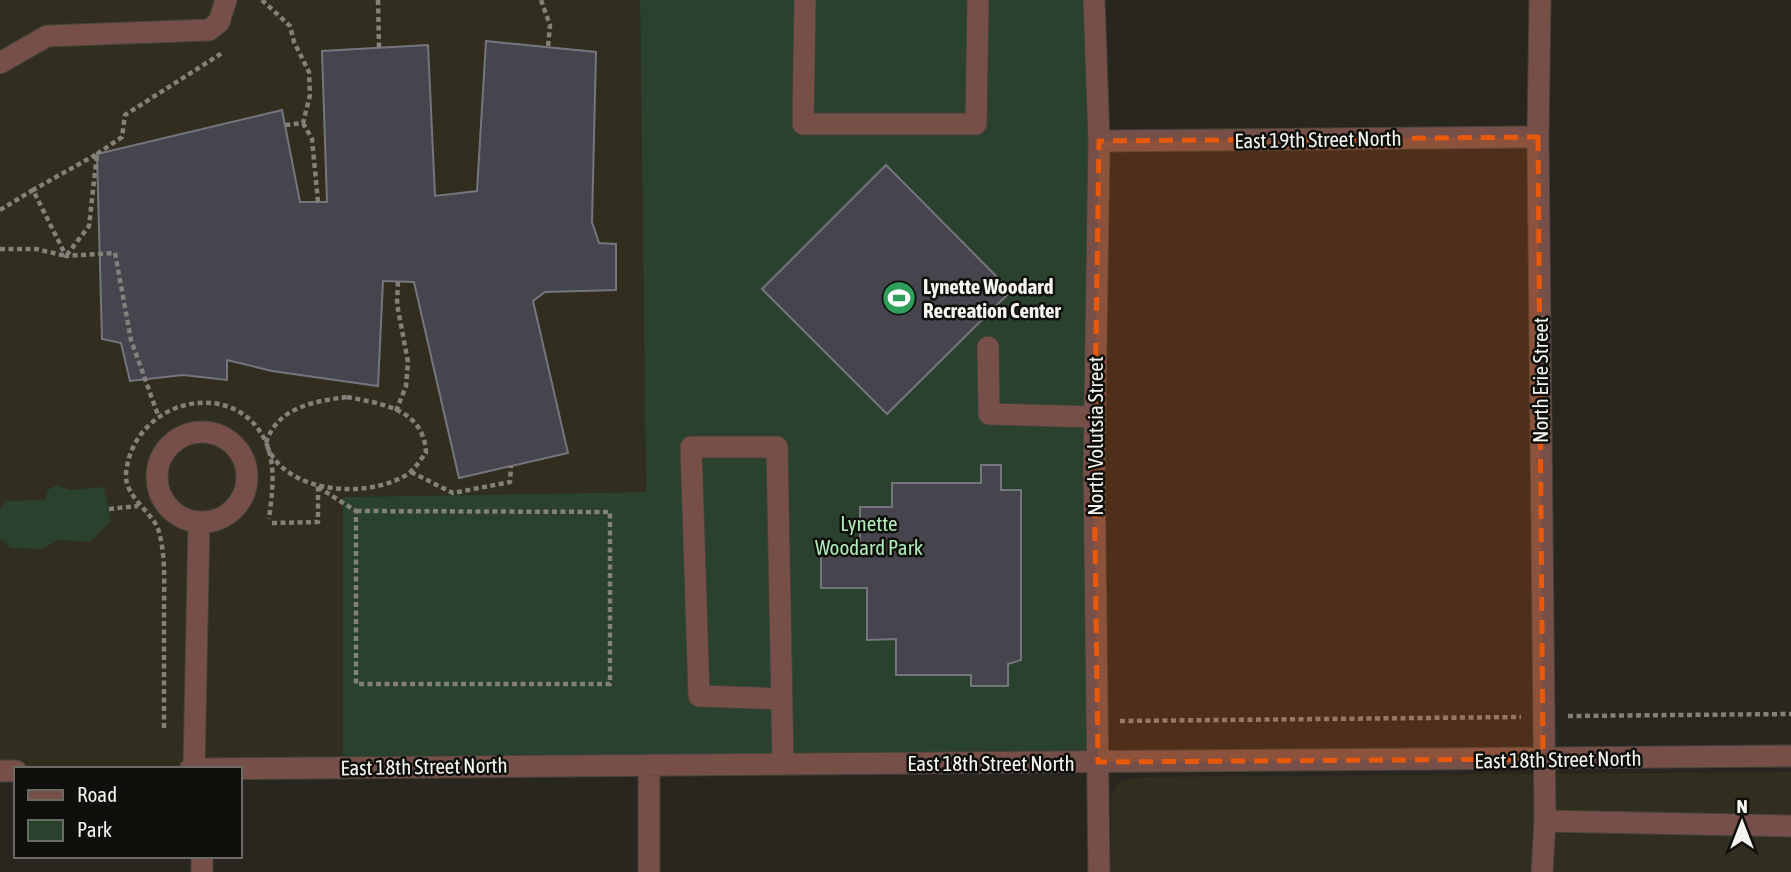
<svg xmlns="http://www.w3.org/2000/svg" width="1791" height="872" viewBox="0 0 1791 872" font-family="'Asap Condensed',sans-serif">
<rect width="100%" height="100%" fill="#28261e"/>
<path fill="#312e1f" d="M 0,0 L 640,0 L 646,492 L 343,497 L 343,767 L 16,769 L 0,772 Z
M 1791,772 L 1791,872 L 1111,872 L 1111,798 L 1115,787 L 1123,780 L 1142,777 Z"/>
<path fill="#29412d" d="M 640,0 L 1093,0 L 1098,762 L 343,767 L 343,497 L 646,492 Z
M 56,485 L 70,490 L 104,487 L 111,521 L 90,542 L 58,540 L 43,549 L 11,548 L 0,539 L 0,508 L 6,501 L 45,500 L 48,490 Z"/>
<path fill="#46454e" stroke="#75757e" stroke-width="2" d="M 486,41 L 596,52 L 592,222 L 599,243 L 616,244 L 616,290 L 545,292 L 533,301 L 568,453 L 459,478 L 414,282 L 383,281 L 378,386 L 272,371 L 227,360 L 227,380 L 183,375 L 130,381 L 121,343 L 102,339 L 97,154 L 282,110 L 300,202 L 327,202 L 322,51 L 428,45 L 435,196 L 477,191 Z
M 886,165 L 1011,291 L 887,414 L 762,289 Z
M 981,465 L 1001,465 L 1001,490 L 1021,490 L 1021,660 L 1008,664 L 1008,686 L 971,686 L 971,675 L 896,675 L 896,639 L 867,640 L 867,588 L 821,588 L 821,550 L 860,550 L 860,507 L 892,507 L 892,483 L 981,483 Z"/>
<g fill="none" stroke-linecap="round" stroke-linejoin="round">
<g stroke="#45433b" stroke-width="23">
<path id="minor" d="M 805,0 L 803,124 L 976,124 L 978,0
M 1094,0 L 1099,141 L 1094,469 L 1099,872
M 1540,0 L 1538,137 L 1545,821 L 1542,872
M 0,63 L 47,36 L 209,30 L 219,22 L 226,0
M 1099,141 L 1538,137
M 988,347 L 989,414 L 1095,417
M157 477a45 45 0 1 1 90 0a45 45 0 1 1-90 0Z
M 782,699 L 699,696 L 691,447 L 777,447 L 783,764
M 649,765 L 649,872
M 190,769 L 1791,756
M 194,769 L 199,522
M 0,771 L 16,771
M 1545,821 L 1791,826
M 202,872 L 202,856"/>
</g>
<path stroke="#82817a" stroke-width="4.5" stroke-dasharray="5 3.5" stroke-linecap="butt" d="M 262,0 L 290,26 L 294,42 L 309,72 L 310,95 L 303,123 L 285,125
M 378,0 L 379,48
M 541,0 L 550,25 L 548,47
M 303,123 L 312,139 L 318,202
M 97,154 L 122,137 L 125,115 L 222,53
M 0,210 L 33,190 L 66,256 L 115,253 L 131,340 L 158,415
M 0,249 L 36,249 L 66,256 L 89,226 L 97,154 L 33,190
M 347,397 C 383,404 424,409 426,453 C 420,460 415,469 408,474 C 367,500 283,494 266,443 C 277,407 315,401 347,397 Z
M 396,411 L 406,386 L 408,362 L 397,304 L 398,281
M 411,472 L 453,493 L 510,482 L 511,466
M 318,487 L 356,511 L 356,684 L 610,684 L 610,512 L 356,511
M 109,509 L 138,506
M 272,523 L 318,522 L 318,485
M 1568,716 L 1791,714
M 1120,721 L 1521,717
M 164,728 C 164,689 164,650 164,611 C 164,585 166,558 159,532 C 154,512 124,498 126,473 C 134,397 239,375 267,445 C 276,468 272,495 269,519"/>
<use href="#minor" stroke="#765048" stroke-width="21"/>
</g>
<path fill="#e8590c" fill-opacity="0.2" stroke="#e8590c" stroke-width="5" stroke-dasharray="14 9" stroke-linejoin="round" d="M 1538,137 L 1543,759 L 1098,762 L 1094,469 L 1099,141 Z"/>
<defs>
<g id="stadium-disc" transform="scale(1.75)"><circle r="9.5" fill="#2e9e5b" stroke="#0f0f0b"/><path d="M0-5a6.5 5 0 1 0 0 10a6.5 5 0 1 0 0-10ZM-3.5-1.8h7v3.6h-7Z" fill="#fff"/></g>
</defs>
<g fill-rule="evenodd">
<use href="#stadium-disc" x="899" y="298"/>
</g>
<g text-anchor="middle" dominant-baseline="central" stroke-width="5" stroke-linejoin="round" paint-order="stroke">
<g font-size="21" fill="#f5f4ee" stroke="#0f0f0b">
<text transform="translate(1318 139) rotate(-1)">East 19th Street North</text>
<text transform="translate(1540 380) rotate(-90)">North Erie Street</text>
<text transform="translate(1095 436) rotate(-90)">North Volutsia Street</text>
<text transform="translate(1558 759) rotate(-1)">East 18th Street North</text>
<text x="991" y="763">East 18th Street North</text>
<text transform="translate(424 766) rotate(-1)">East 18th Street North</text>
</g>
<g font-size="21" font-weight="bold" fill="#f5f4ee" stroke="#0f0f0b" text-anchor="start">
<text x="923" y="286">Lynette Woodard<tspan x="923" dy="24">Recreation Center</tspan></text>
</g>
<g font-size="21" fill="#b2ebba" stroke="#0f0f0b">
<text x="869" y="523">Lynette<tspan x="869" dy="24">Woodard Park</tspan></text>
</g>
</g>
<rect x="14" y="767" width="228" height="91" fill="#0f0f0b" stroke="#6b6b66" stroke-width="2"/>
<rect x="28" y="790" width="35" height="10" fill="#765048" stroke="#6b6b66" stroke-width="2"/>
<text x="77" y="802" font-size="21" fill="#f5f4ee">Road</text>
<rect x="28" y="820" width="35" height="21" fill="#29412d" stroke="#6b6b66" stroke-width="2"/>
<text x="77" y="837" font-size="21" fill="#f5f4ee">Park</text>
<g transform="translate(1742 823)" stroke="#0f0f0b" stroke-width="5" paint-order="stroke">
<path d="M0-5L12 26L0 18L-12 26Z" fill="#f5f4ee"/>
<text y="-10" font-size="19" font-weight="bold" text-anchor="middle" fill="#f5f4ee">N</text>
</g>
</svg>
